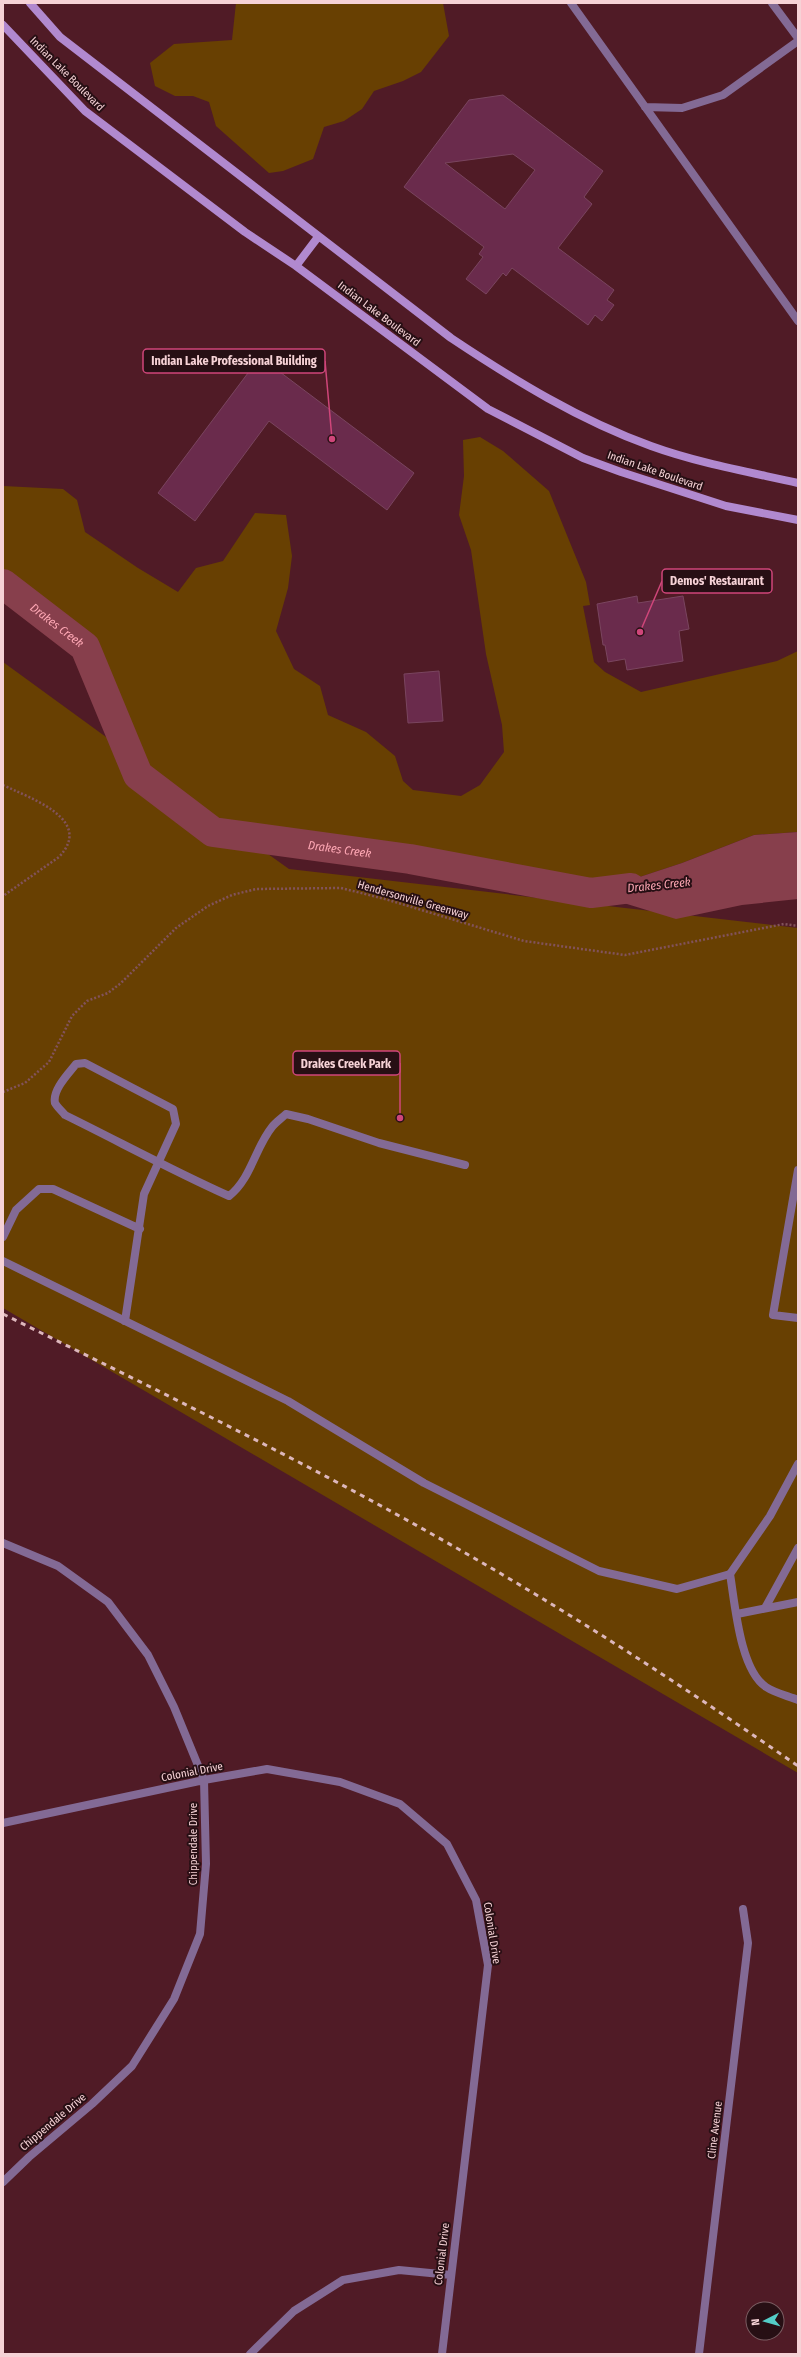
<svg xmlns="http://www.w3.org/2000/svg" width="801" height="2357" viewBox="0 0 801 2357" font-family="'Fira Sans Condensed',sans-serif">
<rect width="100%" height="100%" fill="#501b26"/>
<path fill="#684002" d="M 236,3 L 443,3 L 449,36 L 421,72 L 403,81 L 374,91 L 362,109 L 344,121 L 324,127 L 313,159 L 283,171 L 269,173 L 216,126 L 209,102 L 193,96 L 175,96 L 155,86 L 150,63 L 174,44 L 232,40 Z
M 480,437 L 503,451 L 549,491 L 586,582 L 590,605 L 583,606 L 594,662 L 605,672 L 641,692 L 777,661 L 798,651 L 798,832 L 754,835 L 682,863 L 591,893 L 410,859 L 244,837 L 289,869 L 798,928 L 798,1773 L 3,1308 L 3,662 L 128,753 L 85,647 L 3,584 L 3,486 L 63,489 L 77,500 L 85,532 L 138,568 L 178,592 L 196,568 L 223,561 L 255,513 L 286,515 L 292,556 L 288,588 L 276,631 L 294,669 L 320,686 L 328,715 L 366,732 L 395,756 L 403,781 L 413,790 L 461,796 L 480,785 L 504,752 L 502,725 L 486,654 L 471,550 L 459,515 L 464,476 L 463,440 Z"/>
<path fill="#873f4c" d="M 798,832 L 798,899 L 742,905 L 676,919 L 591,893 L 682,863 L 754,835 Z"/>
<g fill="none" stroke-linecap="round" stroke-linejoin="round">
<path stroke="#873f4c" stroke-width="30" id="s1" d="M 3,584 L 85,647 L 138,775 L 213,832 L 410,859 L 591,893 L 631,888"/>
</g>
<path fill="#6a2b4c" stroke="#7a455f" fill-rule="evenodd" d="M 503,95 L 603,171 L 584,197 L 592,204 L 558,248 L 614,290 L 607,300 L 614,305 L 602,321 L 595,315 L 588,325 L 512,268 L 506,276 L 503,273 L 486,294 L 466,279 L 483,257 L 479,254 L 484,247 L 404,187 L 469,100 ZM 513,154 L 535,170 L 505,209 L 445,163 Z
M 260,357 L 414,473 L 387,510 L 269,421 L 195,521 L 158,493 Z
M 637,596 L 638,603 L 683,596 L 689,629 L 679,631 L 683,661 L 627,670 L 625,659 L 608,662 L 605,645 L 603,645 L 597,604 Z
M 439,671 L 443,721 L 408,723 L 404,674 Z"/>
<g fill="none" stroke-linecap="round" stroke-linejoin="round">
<path stroke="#82525b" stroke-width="2.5" stroke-dasharray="2 2" stroke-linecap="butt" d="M 3,785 C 29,798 95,819 59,857 L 3,896
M 3,1092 L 25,1083 L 49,1062 L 72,1016 L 87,1001 L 108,993 L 121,983 L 176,928 L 208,906 L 232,895 L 256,889 L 341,888 L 385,899 L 524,941 L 625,955 L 784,924 L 798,926"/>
<path stroke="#836a95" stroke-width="8" d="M 571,3 L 798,321
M 772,3 L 798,38
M 645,107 L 682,108 L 723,95 L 798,41
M 798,1170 L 773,1315 L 798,1318
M 3,1237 L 16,1210 L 39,1189 L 53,1189 L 140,1229
M 125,1321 L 144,1194 L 176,1124 L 173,1109 L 85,1063 L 76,1064 C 69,1073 52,1090 55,1103 C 57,1107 62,1111 65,1115 C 120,1142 173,1171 229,1196 C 251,1179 255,1148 272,1127 C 276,1122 282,1118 286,1114 L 308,1119 L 379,1143 L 465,1165
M 730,1574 C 735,1604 740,1670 766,1687 C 775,1693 788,1696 798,1700
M 765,1608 L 798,1548
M 737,1614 L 798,1602"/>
<path stroke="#836a95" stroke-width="8" d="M 3,1261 L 288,1401 L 424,1483 L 599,1571 L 677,1589 L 730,1574 L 770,1516 L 798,1464
M 3,1543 L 58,1566 L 108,1602 L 148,1655 L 174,1707 L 204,1780 L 206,1864 L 200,1934 L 174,1999 L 132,2066 L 92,2104 L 29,2157 L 3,2182
M 3,1823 L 204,1780 L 267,1769 L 340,1782 L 400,1804 L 447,1844 L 476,1900 L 488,1965 L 442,2354
M 250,2354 L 294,2311 L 343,2280 L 399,2270 L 451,2275
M 699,2354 L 748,1943 L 743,1909"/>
<path stroke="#b189cf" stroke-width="8" d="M 30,3 L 60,37 L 451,338 C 514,380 579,420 651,446 C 698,463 749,472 798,483
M 3,25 L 85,111 L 245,232 L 296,266 L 488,409 L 583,458 L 621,472 L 726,506 L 798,520
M 296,266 L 318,237"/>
<path stroke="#ddb7bc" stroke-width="3" stroke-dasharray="5 5" stroke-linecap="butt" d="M 3,1314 C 154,1389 306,1462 453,1546 C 571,1613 686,1688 798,1766"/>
</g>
<g text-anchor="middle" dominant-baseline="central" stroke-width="4" stroke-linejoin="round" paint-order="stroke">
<g font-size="11" fill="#f6d2d6" stroke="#270f14">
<text transform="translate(67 74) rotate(45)">Indian Lake Boulevard</text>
<text transform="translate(379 314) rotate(37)">Indian Lake Boulevard</text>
<text transform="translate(655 471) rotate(19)">Indian Lake Boulevard</text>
<text transform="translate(413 900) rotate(16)">Hendersonville Greenway</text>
<text transform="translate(192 1772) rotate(-11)">Colonial Drive</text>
<text transform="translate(193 1844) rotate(-90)">Chippendale Drive</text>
<text transform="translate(492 1933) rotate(81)">Colonial Drive</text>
<text transform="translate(53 2122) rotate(-40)">Chippendale Drive</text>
<text transform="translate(715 2130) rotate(-83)">Cline Avenue</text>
<text transform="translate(442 2254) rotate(-83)">Colonial Drive</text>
</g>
<g font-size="12" font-style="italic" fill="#fea7b4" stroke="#270f14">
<text stroke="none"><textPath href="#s1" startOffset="68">Drakes Creek</textPath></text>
<text stroke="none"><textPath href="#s1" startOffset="464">Drakes Creek</textPath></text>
<text transform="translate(659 885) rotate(-6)">Drakes Creek</text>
</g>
</g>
<path fill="none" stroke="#cf467a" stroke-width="1.5" d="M332 439L325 361M640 632L662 581M400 1118L400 1063"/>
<g fill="#cf467a" stroke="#270f14" stroke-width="1.5">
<circle cx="332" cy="439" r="4"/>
<circle cx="640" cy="632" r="4"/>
<circle cx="400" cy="1118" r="4"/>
</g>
<g fill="#270f14" stroke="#cf467a" stroke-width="1.5">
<rect x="143" y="349" width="182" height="24" rx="4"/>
<rect x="662" y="569" width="110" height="24" rx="4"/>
<rect x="293" y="1051" width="107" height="24" rx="4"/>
</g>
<g font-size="12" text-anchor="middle" font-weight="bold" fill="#f6d2d6">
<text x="234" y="365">Indian Lake Professional Building</text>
<text x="717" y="585">Demos' Restaurant</text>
<text x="346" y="1068">Drakes Creek Park</text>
</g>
<rect width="801" height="2357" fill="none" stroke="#f6d2d6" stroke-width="8"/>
<g transform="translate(765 2321) rotate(264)"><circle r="19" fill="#270f14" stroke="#7a5d62"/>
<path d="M0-3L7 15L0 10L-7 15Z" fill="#54cdc7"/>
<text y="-6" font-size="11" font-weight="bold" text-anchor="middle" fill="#f6d2d6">N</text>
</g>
</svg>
